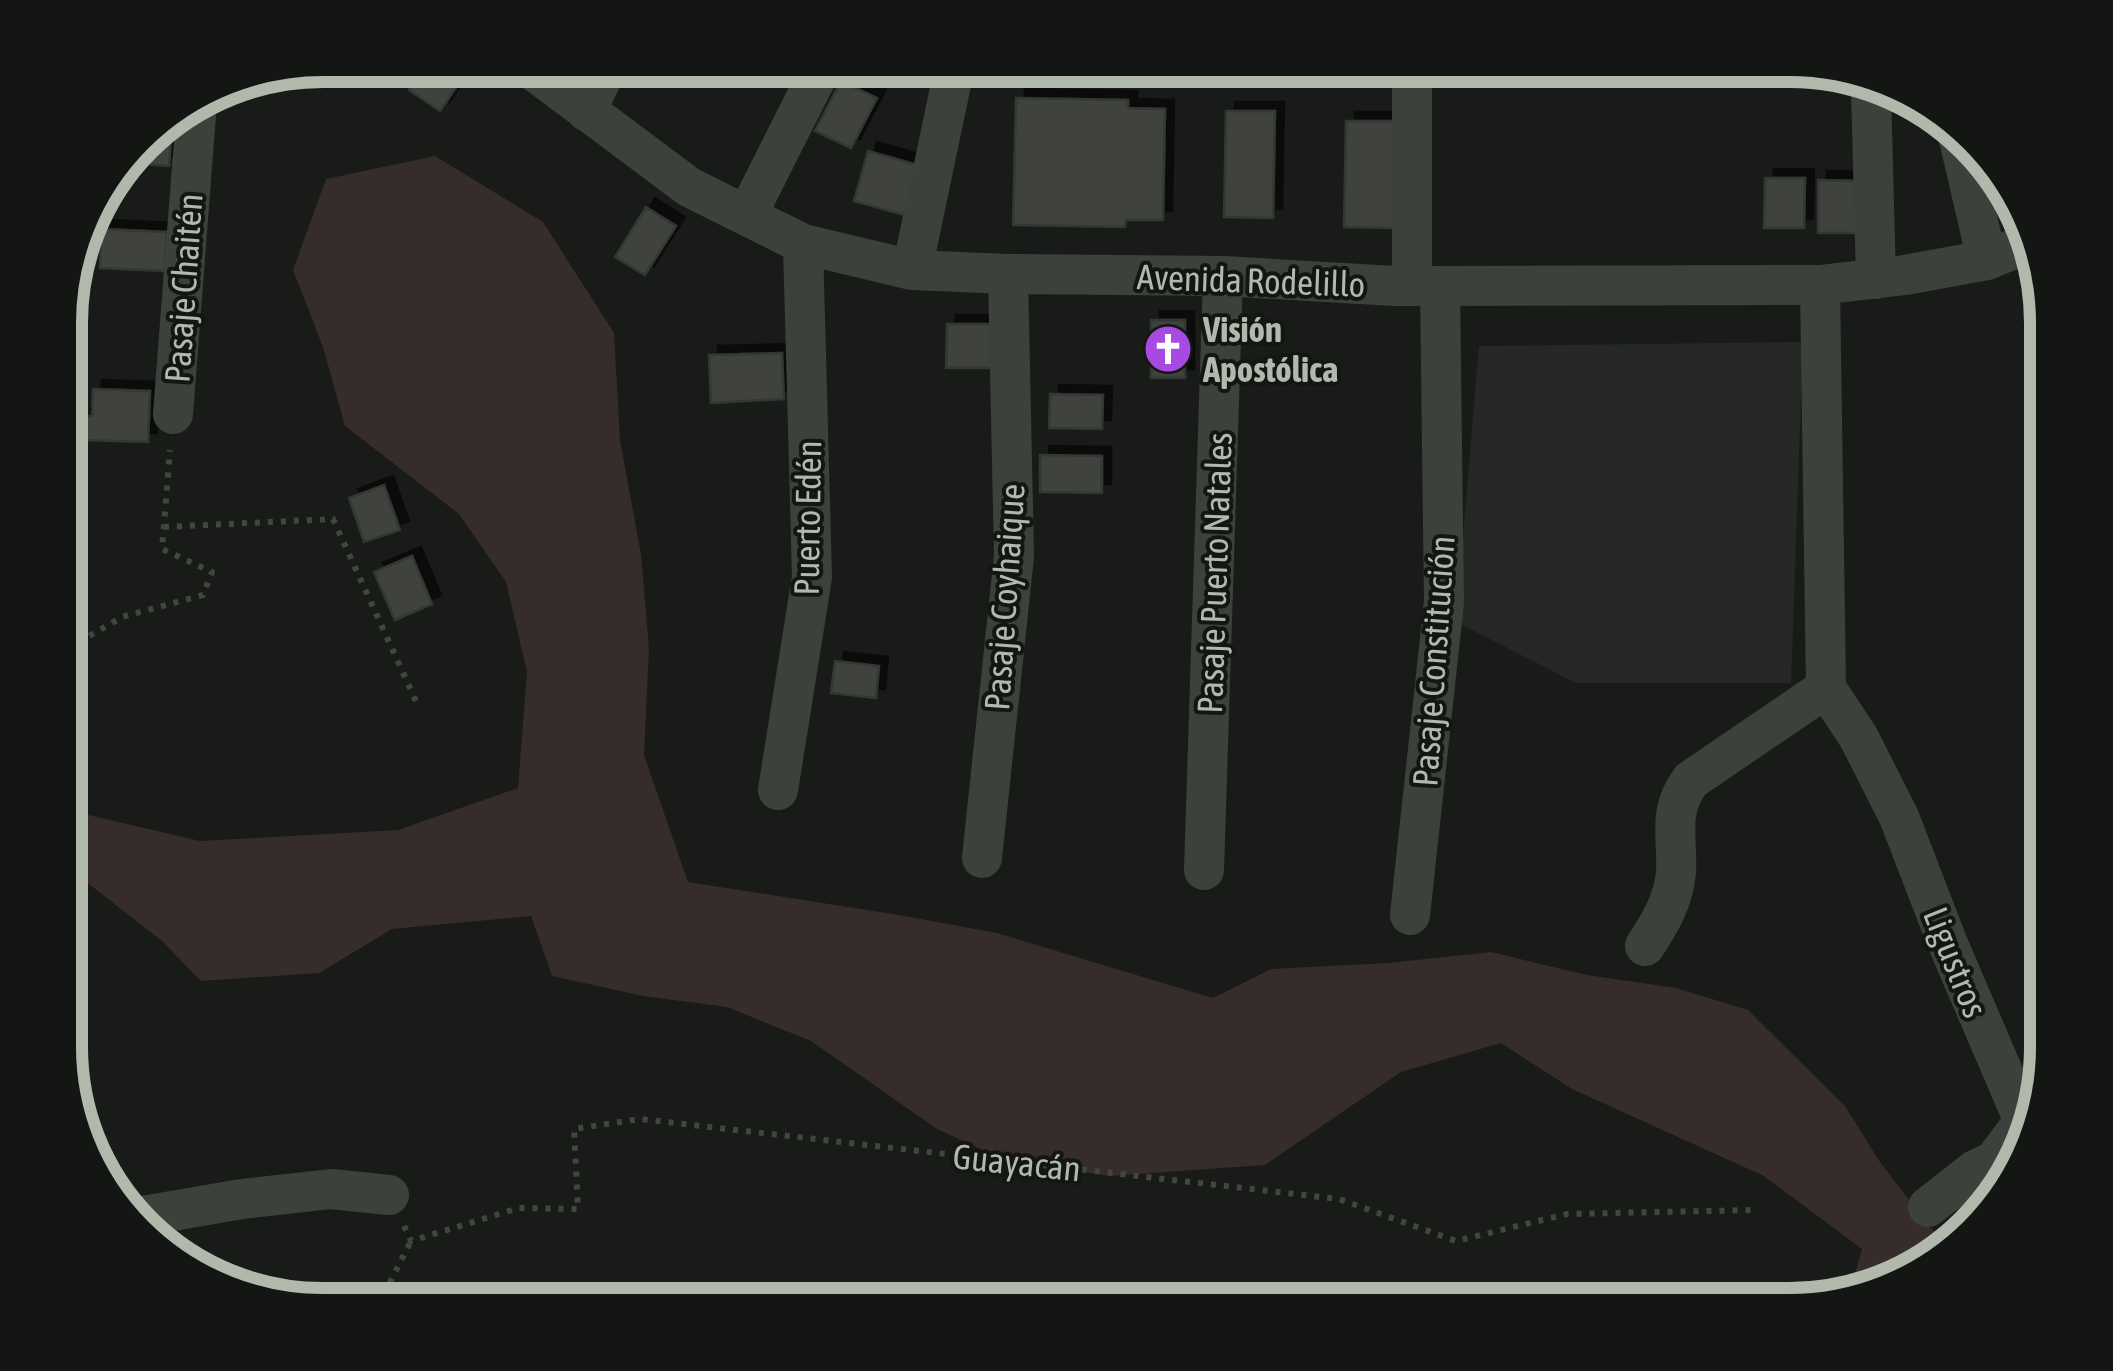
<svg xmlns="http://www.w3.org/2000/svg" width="2113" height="1371" viewBox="0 0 2113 1371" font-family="'Asap Condensed',sans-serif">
<defs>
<filter id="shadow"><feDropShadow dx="9" dy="-9" stdDeviation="0" flood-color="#0009"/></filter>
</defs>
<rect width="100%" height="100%" fill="#191b19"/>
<path fill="#252825" d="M 1803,342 L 1791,683 L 1576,683 L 1456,622 L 1479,346 Z"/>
<path fill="#352c2b" d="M 435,156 L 543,222 L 614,333 L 620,440 L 641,554 L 649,649 L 644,755 L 688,882 L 899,915 L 997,933 L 1213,998 L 1271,969 L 1389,963 L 1491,952 L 1587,975 L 1676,988 L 1748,1010 L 1845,1106 L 1880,1162 L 1929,1226 L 1948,1244 L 1918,1272 L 1850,1292 L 1862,1249 L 1764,1176 L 1572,1089 L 1501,1043 L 1401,1072 L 1265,1165 L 1109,1176 L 1004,1160 L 937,1129 L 811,1041 L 727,1007 L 643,996 L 552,976 L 531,916 L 392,929 L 319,973 L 201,981 L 162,941 L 67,867 L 67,810 L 200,841 L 398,830 L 518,788 L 527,672 L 506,582 L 459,514 L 345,426 L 323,347 L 293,270 L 326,179 Z"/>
<path fill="#3f423e" stroke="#333733" stroke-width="2.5" filter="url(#shadow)" d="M 426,65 L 448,65 L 464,76 L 440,111 L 409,90 Z
M 841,81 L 877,98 L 851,148 L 815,131 Z
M 1016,98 L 1128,100 L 1128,108 L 1165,109 L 1163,220 L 1126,220 L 1125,227 L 1013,225 Z
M 1226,111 L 1275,111 L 1273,218 L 1224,217 Z
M 1346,121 L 1395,121 L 1393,228 L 1344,227 Z
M 160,125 L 172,126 L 169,166 L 127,163 L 153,130 Z
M 868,151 L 918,165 L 904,215 L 854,201 Z
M 1765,178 L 1805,178 L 1804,228 L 1764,228 Z
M 1818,180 L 1863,181 L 1863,233 L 1818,233 Z
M 646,207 L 676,226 L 645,275 L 615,257 Z
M 101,229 L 167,232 L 165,271 L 100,268 Z
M 1151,320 L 1185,320 L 1185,378 L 1151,378 Z
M 947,324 L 994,324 L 993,368 L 946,368 Z
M 782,353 L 784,399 L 711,403 L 709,355 Z
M 93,389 L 150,391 L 148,442 L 81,440 L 82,416 L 92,416 Z
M 1050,394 L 1103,395 L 1102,429 L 1049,428 Z
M 1040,455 L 1102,456 L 1102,493 L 1040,492 Z
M 384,485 L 400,530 L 364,542 L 349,498 Z
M 412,556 L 432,604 L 395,620 L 374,572 Z
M 835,661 L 879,666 L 876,698 L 831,693 Z"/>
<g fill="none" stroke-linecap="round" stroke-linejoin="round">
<path stroke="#424640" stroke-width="6" stroke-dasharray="5 8" stroke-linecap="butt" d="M 164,527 L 333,519 L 419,708
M 67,649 L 122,617 L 203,595 L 212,572 L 162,549 L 170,450
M 404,1226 L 411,1241 L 519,1208 L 578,1209 L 574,1129 L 640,1119 L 1339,1199 L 1456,1241 L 1567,1214 L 1754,1210
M 378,1306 L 411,1241
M 453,1306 L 462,1299 L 460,1306"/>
<path stroke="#3d413c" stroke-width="40" d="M 526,65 L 689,187 L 803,244 L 912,270 L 1008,274 L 1223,276 L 1395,286 L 1820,285 L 1905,275 L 1987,260 L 2028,243
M 1871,90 L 1876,279
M 586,111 L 608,65
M 1958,135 L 1987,260
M 747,215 L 816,78
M 912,270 L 955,65
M 1412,285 L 1412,81 L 1417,69 L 1422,65
M 1820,285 L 1826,688 L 1859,738 L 1899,817 L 1948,944 L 2024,1121 L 1994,1161 L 1975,1170 L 1928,1207
M 173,414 L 197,102
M 778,790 L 812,577 L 803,244
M 982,858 L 1014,556 L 1008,274
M 1204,870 L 1223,276
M 1410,915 L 1444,602 L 1440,286
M 1645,946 C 1660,923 1673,902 1676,873 C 1678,838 1667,811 1691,780 L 1826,688
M 137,1217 L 242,1199 L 331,1189 L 389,1195"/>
</g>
<defs>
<g id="church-disc" transform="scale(2.5)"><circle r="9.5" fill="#a64ae2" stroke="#141614"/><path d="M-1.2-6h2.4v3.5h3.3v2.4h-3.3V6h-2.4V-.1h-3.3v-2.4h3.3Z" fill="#fff"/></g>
</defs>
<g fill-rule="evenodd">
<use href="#church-disc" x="1168" y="349"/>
</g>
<g text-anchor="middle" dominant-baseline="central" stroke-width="8" stroke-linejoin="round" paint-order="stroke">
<g font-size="35" fill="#b1b9ad" stroke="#141614">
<text transform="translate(1251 280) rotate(2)">Avenida Rodelillo</text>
<text transform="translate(183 288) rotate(-86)">Pasaje Chaitén</text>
<text transform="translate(807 518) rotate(-89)">Puerto Edén</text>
<text transform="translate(1214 573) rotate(-88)">Pasaje Puerto Natales</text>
<text transform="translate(1004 597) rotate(-86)">Pasaje Coyhaique</text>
<text transform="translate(1433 661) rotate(-86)">Pasaje Constitución</text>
<text transform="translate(1956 962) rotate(68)">Ligustros</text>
<text transform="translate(1017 1162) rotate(6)">Guayacán</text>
</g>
<g font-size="35" font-weight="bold" fill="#b1b9ad" stroke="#141614" text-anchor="start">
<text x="1203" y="329">Visión<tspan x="1203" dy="40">Apostólica</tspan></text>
</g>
</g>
<path d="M0 0H2113V1371H0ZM323 82H1789A241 241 0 0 1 2030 323V1047A241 241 0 0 1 1789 1288H323A241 241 0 0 1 82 1047V323A241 241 0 0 1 323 82Z" fill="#141614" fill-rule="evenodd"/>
<path fill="none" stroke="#b1b9ad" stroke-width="12" d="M323 82H1789A241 241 0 0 1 2030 323V1047A241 241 0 0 1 1789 1288H323A241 241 0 0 1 82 1047V323A241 241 0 0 1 323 82Z"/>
</svg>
